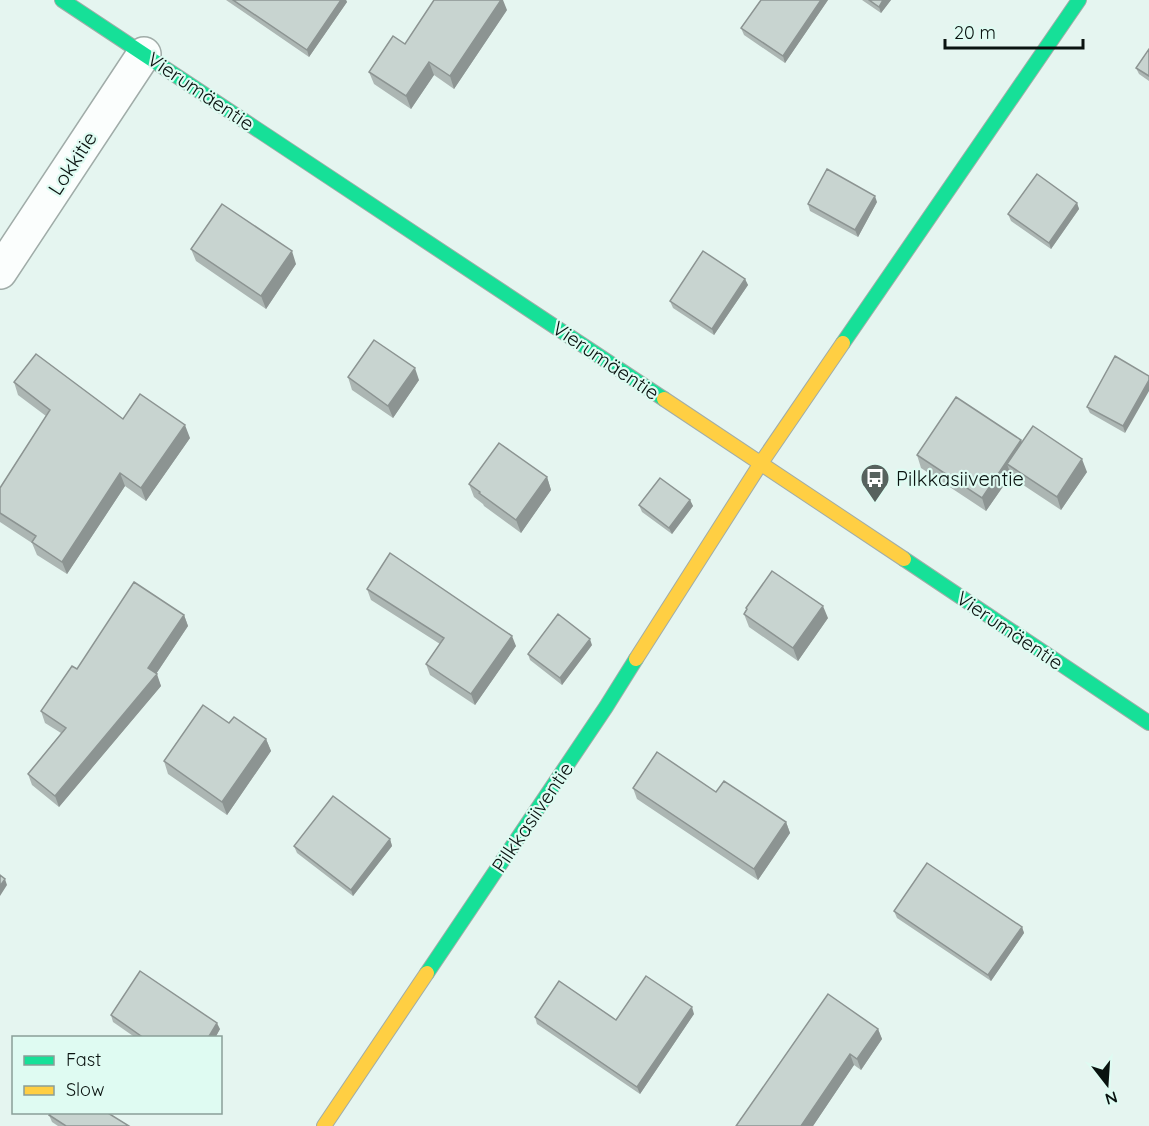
<svg xmlns="http://www.w3.org/2000/svg" width="1149" height="1126" viewBox="0 0 1149 1126" font-family="Quicksand,sans-serif">
<rect width="100%" height="100%" fill="#e5f5f0"/>
<g fill="none" stroke-linecap="round" stroke-linejoin="round">
<g stroke="#a0aca8" stroke-width="36">
<path id="street" d="M 0,272 L 144,54"/>
</g>
<g stroke="#a0aca8" stroke-width="16">
<path id="fast" d="M 62,0 L 664,399
M 843,343 L 1079,0
M 904,559 L 1149,723
M 427,973 L 606,707 L 636,659"/>
</g>
<g stroke="#a0aca8" stroke-width="16">
<path id="slow" d="M 664,399 L 904,559
M 636,659 L 761,463 L 843,343
M 324,1126 L 427,973"/>
</g>
<use href="#street" stroke="#fbfefd" stroke-width="33"/>
<use href="#fast" stroke="#16e098" stroke-width="14"/>
<use href="#slow" stroke="#ffcf43" stroke-width="14"/>
</g>
<path fill="#acb6b3" d="M 226,0 L 346,0 L 347,2 L 309,57 Z
M 761,0 L 828,0 L 785,63 L 744,35 L 741,28 Z
M 862,0 L 891,0 L 881,13 Z
M 507,10 L 454,89 L 434,75 L 411,109 L 374,84 L 369,72 Z
M 1149,49 L 1149,81 L 1139,74 L 1136,68 Z
M 877,202 L 858,237 L 810,211 L 808,204 Z
M 1077,203 L 1079,209 L 1051,249 L 1011,221 L 1008,214 Z
M 191,249 L 296,264 L 266,309 L 196,261 Z
M 745,279 L 748,285 L 714,335 L 673,308 L 670,301 Z
M 1115,356 L 1125,433 L 1090,413 L 1087,407 Z
M 348,377 L 419,380 L 393,418 L 352,390 Z
M 14,382 L 123,419 L 190,438 L 146,501 L 125,486 L 67,574 L 37,555 L 32,543 L 0,522 L 0,488 L 46,416 L 18,395 Z
M 1021,440 L 1022,442 L 1087,472 L 1061,510 L 1011,477 L 1011,475 L 986,511 L 921,468 L 917,455 Z
M 547,477 L 551,490 L 521,533 L 484,506 L 483,504 L 474,497 L 469,484 Z
M 690,500 L 693,506 L 672,534 L 642,512 L 639,505 Z
M 367,589 L 516,646 L 475,705 L 430,675 L 426,664 L 440,644 L 371,600 Z
M 746,608 L 828,618 L 798,661 L 749,627 L 744,614 L 747,610 Z
M 184,615 L 188,626 L 156,674 L 161,686 L 59,807 L 32,785 L 28,774 L 61,733 L 45,723 L 41,711 L 77,669 Z
M 592,645 L 562,685 L 530,660 L 528,654 Z
M 229,723 L 266,739 L 271,751 L 227,815 L 168,774 L 164,761 Z
M 633,788 L 716,792 L 786,822 L 790,833 L 758,880 L 637,799 Z
M 390,839 L 392,846 L 353,896 L 297,853 L 294,846 Z
M 894,911 L 1022,927 L 1024,933 L 991,981 L 897,918 Z
M 694,1014 L 640,1094 L 537,1024 L 535,1017 L 616,1020 Z
M 111,1015 L 220,1029 L 215,1038 L 136,1038 L 113,1022 Z
M 878,1029 L 882,1039 L 861,1070 L 854,1065 L 813,1126 L 736,1126 Z
M 49,1115 L 129,1126 L 58,1126 L 52,1122 Z"/>
<path fill="#8c9492" d="M 341,0 L 346,0 L 347,2 L 309,57 L 307,50 Z
M 501,0 L 503,0 L 507,10 L 454,89 L 450,76 Z
M 821,0 L 828,0 L 785,63 L 783,56 Z
M 883,0 L 891,0 L 881,13 L 879,7 Z
M 429,62 L 434,75 L 411,109 L 406,96 Z
M 875,196 L 877,202 L 858,237 L 855,230 Z
M 1077,203 L 1079,209 L 1051,249 L 1049,243 Z
M 292,251 L 296,264 L 266,309 L 261,296 Z
M 745,279 L 748,285 L 714,335 L 712,329 Z
M 415,368 L 419,380 L 393,418 L 388,406 Z
M 1149,380 L 1149,391 L 1125,433 L 1123,426 Z
M 185,425 L 190,438 L 146,501 L 141,488 Z
M 1021,440 L 1026,453 L 1007,464 L 1011,475 L 986,511 L 982,498 Z
M 1082,459 L 1087,472 L 1061,510 L 1057,497 Z
M 120,473 L 125,486 L 67,574 L 62,562 Z
M 547,477 L 551,490 L 521,533 L 516,520 Z
M 690,500 L 693,506 L 672,534 L 669,528 Z
M 823,606 L 828,618 L 798,661 L 793,648 Z
M 184,615 L 188,626 L 152,680 L 148,668 Z
M 512,636 L 516,646 L 475,705 L 471,694 Z
M 590,639 L 592,645 L 562,685 L 560,678 Z
M 157,674 L 161,686 L 59,807 L 55,796 Z
M 266,739 L 271,751 L 227,815 L 222,802 Z
M 786,822 L 790,833 L 758,880 L 754,869 Z
M 390,839 L 392,846 L 353,896 L 351,890 Z
M 5,879 L 7,885 L 0,896 L 0,886 Z
M 1022,927 L 1024,933 L 991,981 L 988,975 Z
M 692,1007 L 694,1014 L 640,1094 L 637,1087 Z
M 217,1023 L 220,1029 L 215,1038 L 208,1038 Z
M 878,1029 L 882,1039 L 861,1070 L 857,1059 Z
M 850,1054 L 854,1065 L 813,1126 L 801,1126 Z"/>
<path fill="#c8d4d0" stroke="#8c9492" stroke-width="1.5" d="M 233,0 L 341,0 L 307,50 Z
M 434,0 L 501,0 L 450,76 L 429,62 L 406,96 L 369,72 L 393,36 L 405,44 Z
M 761,0 L 821,0 L 783,56 L 741,28 Z
M 869,0 L 883,0 L 879,7 Z
M 1149,49 L 1149,76 L 1136,68 Z
M 827,169 L 875,196 L 855,230 L 808,204 Z
M 1037,174 L 1077,203 L 1049,243 L 1008,214 Z
M 222,204 L 292,251 L 261,296 L 191,249 Z
M 703,251 L 745,279 L 712,329 L 670,301 Z
M 374,340 L 415,368 L 388,406 L 348,377 Z
M 36,354 L 123,419 L 140,394 L 185,425 L 141,488 L 120,473 L 62,562 L 32,542 L 36,536 L 0,513 L 0,488 L 50,410 L 14,382 Z
M 1115,356 L 1149,376 L 1149,380 L 1123,426 L 1087,407 Z
M 956,397 L 1021,440 L 982,498 L 917,455 Z
M 1033,426 L 1082,459 L 1057,497 L 1007,464 Z
M 499,443 L 547,477 L 516,520 L 479,493 L 480,492 L 469,484 Z
M 660,478 L 690,500 L 669,528 L 639,505 Z
M 390,553 L 512,636 L 471,694 L 426,664 L 444,638 L 367,589 Z
M 772,571 L 823,606 L 793,648 L 744,614 L 747,609 L 746,608 Z
M 134,582 L 184,615 L 148,668 L 157,674 L 55,796 L 28,774 L 66,728 L 41,711 L 72,666 L 77,669 Z
M 558,614 L 590,639 L 560,678 L 528,654 Z
M 203,705 L 229,723 L 234,717 L 266,739 L 222,802 L 164,761 Z
M 657,752 L 716,792 L 724,781 L 786,822 L 754,869 L 633,788 Z
M 333,796 L 390,839 L 351,890 L 294,846 Z
M 927,863 L 1022,927 L 988,975 L 894,911 Z
M 0,875 L 5,879 L 0,886 Z
M 140,971 L 217,1023 L 208,1038 L 144,1038 L 111,1015 Z
M 646,976 L 692,1007 L 637,1087 L 535,1017 L 559,981 L 616,1020 Z
M 828,994 L 878,1029 L 857,1059 L 850,1054 L 801,1126 L 736,1126 Z
M 51,1113 L 108,1113 L 129,1126 L 66,1126 L 49,1115 Z"/>
<defs>
<g id="bus-pin" transform="scale(1.5)"><path d="M0 17L-7.5 6A9.5 9.5 0 1 1 7.5 6Z" fill="#57625e" stroke="#dffbf2"/><path d="M-5-6H5V4H4V6H2V4H-2V6H-4V4H-5ZM-3.5-4V0h7V-4ZM-3.5 1.2v1.5H-2V1.2ZM2 1.2v1.5H3.5V1.2Z" fill="#fff"/></g>
</defs>
<g fill-rule="evenodd">
<use href="#bus-pin" x="875" y="478"/>
</g>
<g text-anchor="middle" dominant-baseline="central" stroke-width="4.5" stroke-linejoin="round" paint-order="stroke">
<g font-size="20" fill="#0a1310" stroke="#dffbf2">
<text transform="translate(201 91) rotate(34)">Vierumäentie</text>
<text transform="translate(72 163) rotate(-57)">Lokkitie</text>
<text transform="translate(606 360) rotate(34)">Vierumäentie</text>
<text transform="translate(1010 630) rotate(34)">Vierumäentie</text>
<text transform="translate(532 817) rotate(-56)">Pilkkasiiventie</text>
</g>
<g font-size="20" fill="#0a1310" stroke="#dffbf2" text-anchor="start">
<text x="896" y="478">Pilkkasiiventie</text>
</g>
</g>
<rect x="12" y="1036" width="210" height="78" fill="#dffbf2" stroke="#8a9e98" stroke-width="1.5"/>
<rect x="24" y="1056" width="30" height="9" fill="#16e098" stroke="#8a9e98" stroke-width="1.5"/>
<text x="66" y="1066" font-size="18" fill="#0a1310">Fast</text>
<rect x="24" y="1086" width="30" height="9" fill="#ffcf43" stroke="#8a9e98" stroke-width="1.5"/>
<text x="66" y="1096" font-size="18" fill="#0a1310">Slow</text>
<g transform="translate(1107 1084) rotate(163)" stroke="#dffbf2" stroke-width="4.5" paint-order="stroke">
<path d="M0-4.5L10 22L0 15L-10 22Z" fill="#0a1310"/>
<text y="-9" font-size="16" font-weight="bold" text-anchor="middle" fill="#0a1310">N</text>
</g>
<path d="M945 39v9h138v-9" fill="none" stroke="#0a1310" stroke-width="3"/>
<text x="954" y="39" font-size="18" fill="#0a1310" stroke="#dffbf2" stroke-width="4.5" paint-order="stroke">20 m</text>
</svg>
